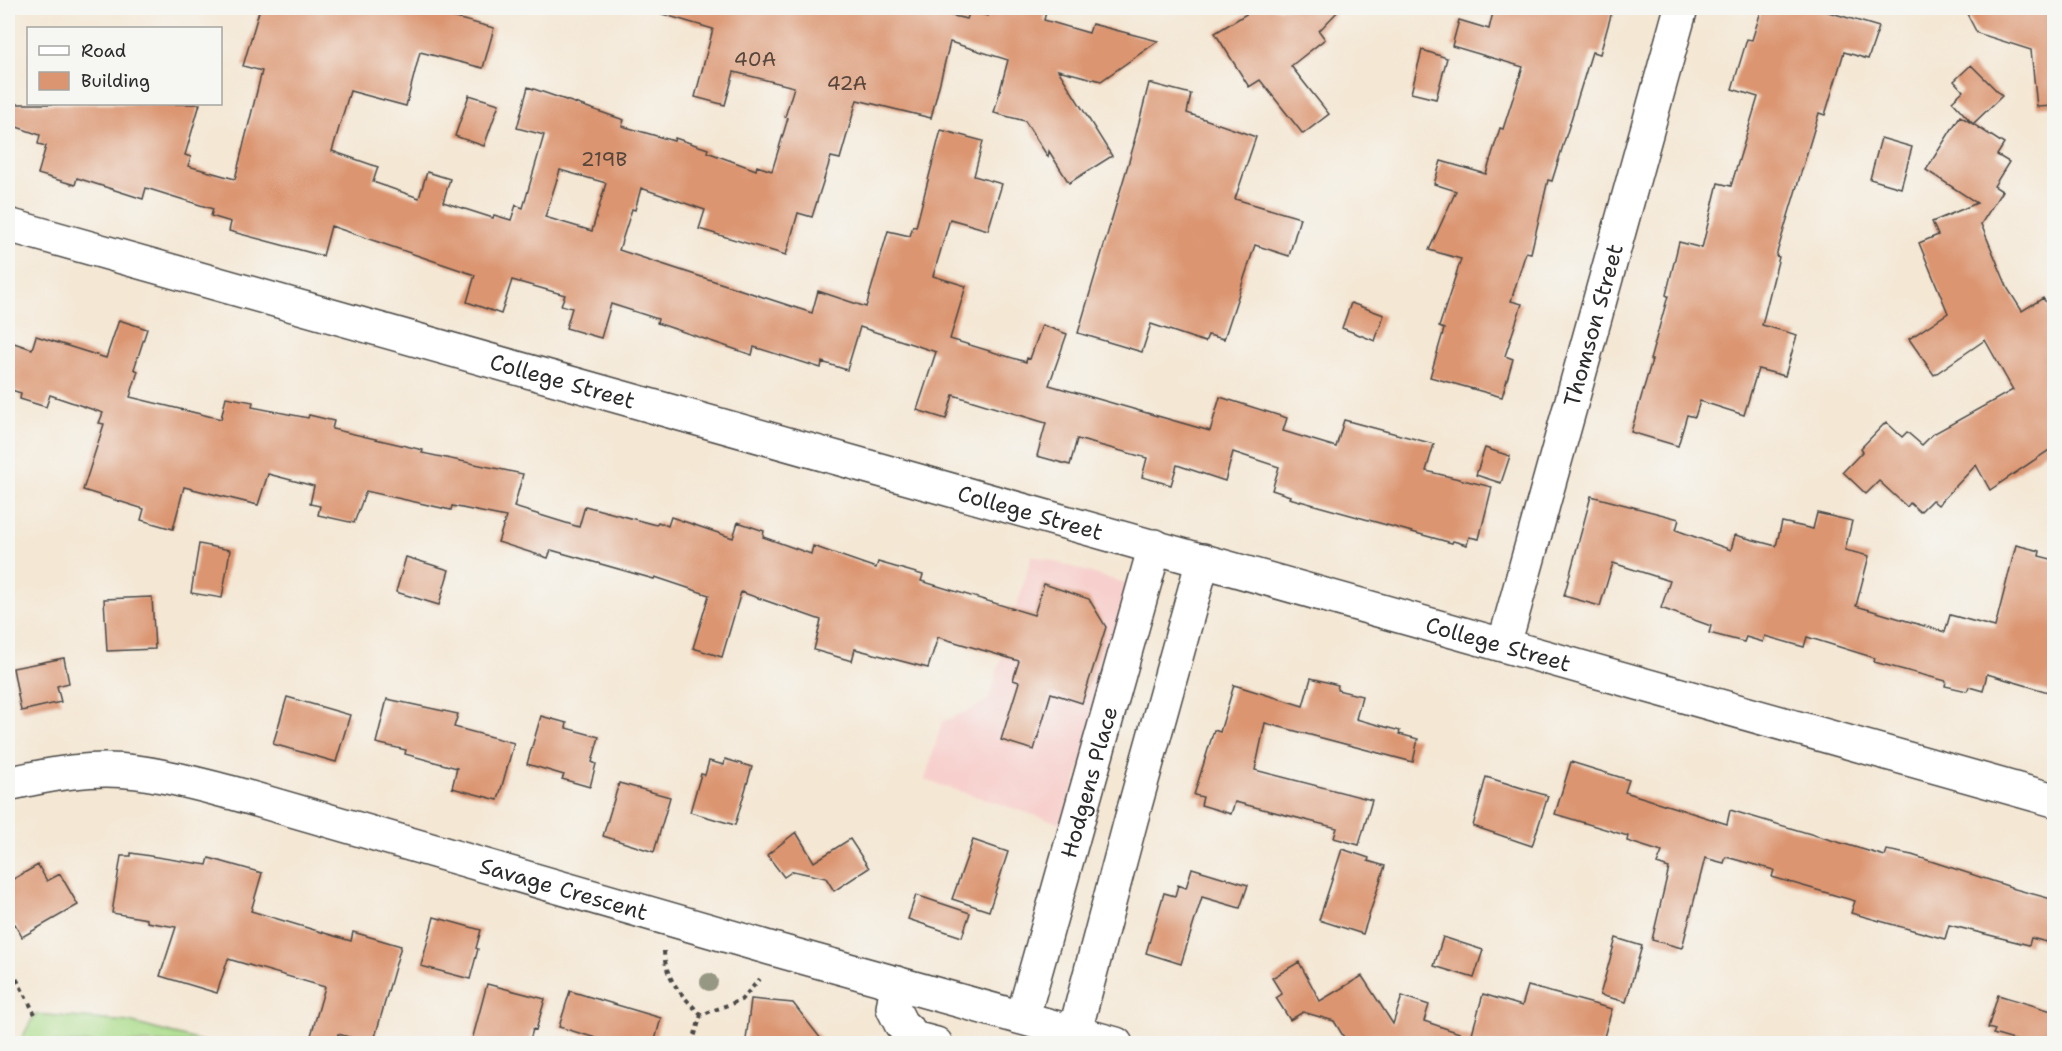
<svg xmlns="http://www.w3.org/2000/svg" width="2062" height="1051" viewBox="0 0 2062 1051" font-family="'Shantell Sans',sans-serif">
<rect width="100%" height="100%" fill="#f6f6f2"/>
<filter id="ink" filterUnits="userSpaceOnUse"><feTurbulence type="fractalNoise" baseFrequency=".0167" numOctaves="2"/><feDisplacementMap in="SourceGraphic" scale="12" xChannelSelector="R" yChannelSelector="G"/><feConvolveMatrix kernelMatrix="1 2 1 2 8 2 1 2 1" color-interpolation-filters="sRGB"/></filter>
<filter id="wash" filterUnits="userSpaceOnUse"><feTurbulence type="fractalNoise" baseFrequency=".008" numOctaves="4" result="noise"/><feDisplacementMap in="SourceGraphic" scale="24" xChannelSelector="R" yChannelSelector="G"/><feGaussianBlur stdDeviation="1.35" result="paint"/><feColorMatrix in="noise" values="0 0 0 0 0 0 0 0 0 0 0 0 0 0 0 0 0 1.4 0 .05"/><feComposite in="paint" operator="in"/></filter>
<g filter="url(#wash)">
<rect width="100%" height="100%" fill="#f4e7d4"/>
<path fill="#f7d0cd" d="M 1032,555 L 1138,587 L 1062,824 L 925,780 L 942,722 L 973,709 L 989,699 Z"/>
<path fill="#aadc8a" stroke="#6a845a" stroke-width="1.5" d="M 35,1014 L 129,1022 L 208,1043 L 19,1043 Z"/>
<g id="blocks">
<path fill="#db9571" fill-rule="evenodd" d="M 260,8 L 418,8 L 494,28 L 483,68 L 420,52 L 406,106 L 350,91 L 332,151 L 378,167 L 373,182 L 419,198 L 427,172 L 450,179 L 443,202 L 493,218 L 494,215 L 511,220 L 516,205 L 523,208 L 544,135 L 517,128 L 528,87 L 624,120 L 622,126 L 674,141 L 675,138 L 708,149 L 707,152 L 756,170 L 757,166 L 772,171 L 788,118 L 785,117 L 794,87 L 734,72 L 725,105 L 695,97 L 713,29 L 662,14 L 663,8 L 919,8 L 967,19 L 970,11 L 988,16 L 990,8 L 1047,8 L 1044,20 L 1089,33 L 1092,24 L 1158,41 L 1101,81 L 1058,70 L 1112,156 L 1069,183 L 1049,151 L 1048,157 L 1025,121 L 994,113 L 1008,60 L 950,42 L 931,118 L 857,100 L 840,159 L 831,157 L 812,217 L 798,213 L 786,255 L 699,229 L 705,210 L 641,188 L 635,210 L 632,209 L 619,250 L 812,313 L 818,291 L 866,307 L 888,231 L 910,236 L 913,226 L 916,227 L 941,130 L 983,141 L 974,176 L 1002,184 L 988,230 L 950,219 L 933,276 L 966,286 L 950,339 L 1026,362 L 1027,358 L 1030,359 L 1042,325 L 1067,334 L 1049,385 L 1210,431 L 1220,397 L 1287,418 L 1283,431 L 1336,447 L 1344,420 L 1434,444 L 1426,471 L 1492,487 L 1479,539 L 1469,537 L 1467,545 L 1453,541 L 1452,543 L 1289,498 L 1290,496 L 1272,490 L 1279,467 L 1233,452 L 1225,481 L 1177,465 L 1171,485 L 1142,477 L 1147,458 L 1077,439 L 1070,465 L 1037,456 L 1046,423 L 953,395 L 946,419 L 917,410 L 936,352 L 860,327 L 847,370 L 822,362 L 821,368 L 754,347 L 752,355 L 657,323 L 658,319 L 611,304 L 601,338 L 566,328 L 572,308 L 561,305 L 565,295 L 512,280 L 501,314 L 467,302 L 475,275 L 331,226 L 323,256 L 229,231 L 231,222 L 211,216 L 213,209 L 146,188 L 143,199 L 77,178 L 75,185 L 38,174 L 46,146 L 38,144 L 40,135 L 8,124 L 8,104 L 200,104 L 185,155 L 191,157 L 188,166 L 235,179 L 262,71 L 243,66 ZM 560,170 L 606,183 L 592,231 L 545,217 Z
M 1256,8 L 1341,8 L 1319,31 L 1325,39 L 1291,66 L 1329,114 L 1303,134 L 1260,80 L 1249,87 L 1215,33 Z
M 1494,8 L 1613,8 L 1600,54 L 1592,52 L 1552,181 L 1548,180 L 1531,253 L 1526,252 L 1511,301 L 1522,304 L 1505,356 L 1513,359 L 1502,397 L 1430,377 L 1444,329 L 1439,327 L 1461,259 L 1429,250 L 1456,191 L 1434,184 L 1441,161 L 1486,174 L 1500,128 L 1503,129 L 1523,67 L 1452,46 L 1459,20 L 1489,29 Z
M 1762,8 L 1815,8 L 1879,27 L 1868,59 L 1844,52 L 1825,115 L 1819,113 L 1776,256 L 1779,257 L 1762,325 L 1797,335 L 1785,376 L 1758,369 L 1744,415 L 1700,401 L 1695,417 L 1687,415 L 1678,446 L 1631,432 L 1652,360 L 1650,360 L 1668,296 L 1666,295 L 1679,242 L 1702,248 L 1718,183 L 1731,186 L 1758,97 L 1732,89 L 1747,39 L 1752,40 Z
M 1964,8 L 2055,8 L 2055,106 L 2037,107 L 2031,50 L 1977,33 Z
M 1422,50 L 1447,58 L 1436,99 L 1411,93 Z
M 1971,65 L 2002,96 L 1973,124 L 2004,144 L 1997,155 L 2009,162 L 1994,186 L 2002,191 L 1981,224 L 2008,289 L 2022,311 L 2043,298 L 2055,316 L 2055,446 L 1990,490 L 1976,465 L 1938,505 L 1932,500 L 1920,512 L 1910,503 L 1907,507 L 1879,481 L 1866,494 L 1843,472 L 1863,451 L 1861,448 L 1886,422 L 1902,437 L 1907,432 L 1922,445 L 1933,434 L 2013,390 L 1985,340 L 1934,375 L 1909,339 L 1948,313 L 1919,243 L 1938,235 L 1932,222 L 1977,203 L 1926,170 L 1960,116 L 1973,124 L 1952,101 L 1963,91 L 1954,81 Z
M 1149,83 L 1191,94 L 1187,113 L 1256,137 L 1235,199 L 1300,218 L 1289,256 L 1255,245 L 1224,339 L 1208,335 L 1205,342 L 1151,324 L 1142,352 L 1078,333 L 1135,141 L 1134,142 Z
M 469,95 L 499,104 L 484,146 L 455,136 Z
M 1881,138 L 1912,147 L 1901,188 L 1870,179 Z
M 1351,303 L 1384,315 L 1375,341 L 1342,328 Z
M 119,320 L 147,329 L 134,369 L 138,371 L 130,397 L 221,419 L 226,397 L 253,402 L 252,407 L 308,418 L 309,415 L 334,421 L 332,429 L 423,450 L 422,453 L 523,474 L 514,507 L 579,527 L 585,506 L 656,525 L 658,522 L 668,526 L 671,517 L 733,538 L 738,522 L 764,531 L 763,537 L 811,554 L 813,546 L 876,568 L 878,562 L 923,575 L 921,581 L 1034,615 L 1044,584 L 1089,599 L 1106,627 L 1082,703 L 1051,693 L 1034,750 L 1001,740 L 1019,682 L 1013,680 L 1019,661 L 938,637 L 928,668 L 855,649 L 852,661 L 814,650 L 821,620 L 741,592 L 722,657 L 693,648 L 709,595 L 655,577 L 654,579 L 551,550 L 548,558 L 498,542 L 506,517 L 452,506 L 451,510 L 366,491 L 354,523 L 318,515 L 320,506 L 310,504 L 314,486 L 268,474 L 258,505 L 184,487 L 173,529 L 141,520 L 144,509 L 83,490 L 104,424 L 99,423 L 103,413 L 50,395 L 46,407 L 20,399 L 21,393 L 8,389 L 8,341 L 32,349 L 36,336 L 106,358 Z
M 1485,448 L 1510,456 L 1501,483 L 1476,475 Z
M 1591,496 L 1679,519 L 1676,530 L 1731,550 L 1735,535 L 1776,546 L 1782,522 L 1813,529 L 1817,513 L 1852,521 L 1845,550 L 1869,556 L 1856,606 L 1945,632 L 1950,615 L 1995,627 L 2016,545 L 2040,551 L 2039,556 L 2055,560 L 2055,694 L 1987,674 L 1983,691 L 1969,687 L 1967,691 L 1945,686 L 1946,681 L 1874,662 L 1875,658 L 1807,637 L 1804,647 L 1765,636 L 1763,642 L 1746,637 L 1744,642 L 1709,633 L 1711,626 L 1661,608 L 1670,581 L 1613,563 L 1600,606 L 1564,596 Z
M 199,544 L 230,550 L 222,598 L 191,593 Z
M 406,557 L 449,570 L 439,605 L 396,592 Z
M 152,597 L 155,649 L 107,651 L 104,599 Z
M 64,658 L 69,683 L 57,686 L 61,702 L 21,711 L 13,668 Z
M 1311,678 L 1338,685 L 1337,690 L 1362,696 L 1356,719 L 1400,731 L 1399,734 L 1418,739 L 1413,762 L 1265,723 L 1255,770 L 1372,800 L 1359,845 L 1334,838 L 1337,828 L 1235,802 L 1231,814 L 1201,805 L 1203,797 L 1194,795 L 1214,730 L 1220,732 L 1234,685 L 1303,706 Z
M 287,697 L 350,715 L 336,762 L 273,744 Z
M 387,699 L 458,714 L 454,727 L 514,743 L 498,800 L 452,788 L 457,768 L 405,754 L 406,750 L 376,743 Z
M 541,716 L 567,723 L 566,728 L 599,737 L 592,762 L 596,764 L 590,787 L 562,779 L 564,775 L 527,764 Z
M 725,759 L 752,767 L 735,825 L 690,812 L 701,774 L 705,775 L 709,761 L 724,765 Z
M 1571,762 L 1629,780 L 1625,792 L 1727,824 L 1730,810 L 1885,856 L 1887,850 L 1912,855 L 2011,887 L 2011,888 L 2055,900 L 2055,939 L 2048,938 L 2047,942 L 2031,938 L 2029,945 L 1949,925 L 1945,939 L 1851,913 L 1855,901 L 1772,877 L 1774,870 L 1726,857 L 1724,863 L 1705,858 L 1682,948 L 1652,940 L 1669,868 L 1657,864 L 1662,852 L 1627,841 L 1628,836 L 1555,814 Z
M 1486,777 L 1548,796 L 1532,846 L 1473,826 Z
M 619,783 L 670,797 L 654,852 L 603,836 Z
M 796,832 L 814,862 L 850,839 L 869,868 L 834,891 L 826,878 L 793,871 L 784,877 L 767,855 Z
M 973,840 L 1008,852 L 989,911 L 952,899 Z
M 1342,849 L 1369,858 L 1368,861 L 1385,866 L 1363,934 L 1319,920 Z
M 131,853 L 207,865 L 209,858 L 262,873 L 251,911 L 351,941 L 353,932 L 401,946 L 373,1044 L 338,1034 L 335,1044 L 327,1044 L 310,1039 L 325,987 L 228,959 L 217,993 L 160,976 L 176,927 L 147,922 L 147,919 L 112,913 L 121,856 L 131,856 Z
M 38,865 L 47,881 L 60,874 L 78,905 L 22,937 L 15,924 L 8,928 L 8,882 Z
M 1192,868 L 1248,885 L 1240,908 L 1202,897 L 1181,964 L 1146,953 L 1164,893 L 1175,896 L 1178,885 L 1186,888 Z
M 916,895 L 970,913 L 962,937 L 908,919 Z
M 434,917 L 481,930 L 476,948 L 478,949 L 470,979 L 421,966 Z
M 1443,937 L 1483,950 L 1474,978 L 1434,966 Z
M 1616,938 L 1642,946 L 1626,1002 L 1600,995 Z
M 1299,962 L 1320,1001 L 1362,976 L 1393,1024 L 1402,996 L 1429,1005 L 1424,1021 L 1471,1037 L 1483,994 L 1522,1006 L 1528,986 L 1612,1009 L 1602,1044 L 1348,1044 L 1334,1021 L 1303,1012 L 1290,1020 L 1276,998 L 1282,994 L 1272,978 Z
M 487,984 L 545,999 L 536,1030 L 533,1029 L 529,1044 L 471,1044 Z
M 570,991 L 661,1018 L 654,1044 L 616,1044 L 559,1027 Z
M 1998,995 L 2055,1012 L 2055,1044 L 2028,1044 L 1993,1034 L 1995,1030 L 1988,1028 Z
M 751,999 L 793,1003 L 825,1044 L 776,1044 L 746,1040 Z"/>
</g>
</g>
<g filter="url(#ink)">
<use href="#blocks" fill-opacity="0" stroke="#494744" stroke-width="1.5"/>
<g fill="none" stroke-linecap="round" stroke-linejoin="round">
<g stroke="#494744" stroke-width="36">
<g id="minor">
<path id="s1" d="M 8,225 L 2054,800"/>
<path id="s2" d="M 1504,645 L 1681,8"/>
<path id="s3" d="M 8,784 C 50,774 94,766 137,772 C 170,776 201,785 233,793 L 773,949 L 1116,1044"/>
<path d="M 897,983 L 893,1008 L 901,1024 L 917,1039 L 936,1044"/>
<path id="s4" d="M 1023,1016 L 1155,546"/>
<path d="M 1075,1031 L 1131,820 L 1203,560"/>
</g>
</g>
<path stroke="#494744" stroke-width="4" stroke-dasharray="4.5 4.5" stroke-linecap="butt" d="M 664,951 C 665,980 682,995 701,1015
M 8,963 L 35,1014
M 692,1044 L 701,1015 L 741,1000 L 760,979"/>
<use href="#minor" stroke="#fff" stroke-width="33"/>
</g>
<circle fill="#979884" cx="709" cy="982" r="9"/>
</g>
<g text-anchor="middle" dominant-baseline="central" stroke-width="4.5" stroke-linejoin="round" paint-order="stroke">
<g font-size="20" fill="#57463c">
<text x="755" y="59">40A</text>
<text x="847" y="83">42A</text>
<text x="604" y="159">219B</text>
</g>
<g font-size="22" fill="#2b2b2b" stroke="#f6f6f2">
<text stroke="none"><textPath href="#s2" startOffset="332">Thomson Street</textPath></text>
<text stroke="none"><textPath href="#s1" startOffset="576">College Street</textPath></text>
<text stroke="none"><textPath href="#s1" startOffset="1062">College Street</textPath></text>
<text stroke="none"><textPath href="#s1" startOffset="1548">College Street</textPath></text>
<text stroke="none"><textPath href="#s4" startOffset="243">Hodgens Place</textPath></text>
<text stroke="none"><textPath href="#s3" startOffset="573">Savage Crescent</textPath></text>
</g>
</g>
<rect width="2062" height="1051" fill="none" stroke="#f6f6f2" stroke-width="30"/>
<rect x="27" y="27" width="195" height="78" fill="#f6f6f2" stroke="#a5a5a2" stroke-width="1.5"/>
<rect x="39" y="46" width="30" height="9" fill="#ffffff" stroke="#a5a5a2" stroke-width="1.5"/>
<text x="81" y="57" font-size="18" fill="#2b2b2b">Road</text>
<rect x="39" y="72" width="30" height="18" fill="#db9571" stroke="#a5a5a2" stroke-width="1.5"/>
<text x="81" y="87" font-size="18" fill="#2b2b2b">Building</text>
</svg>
